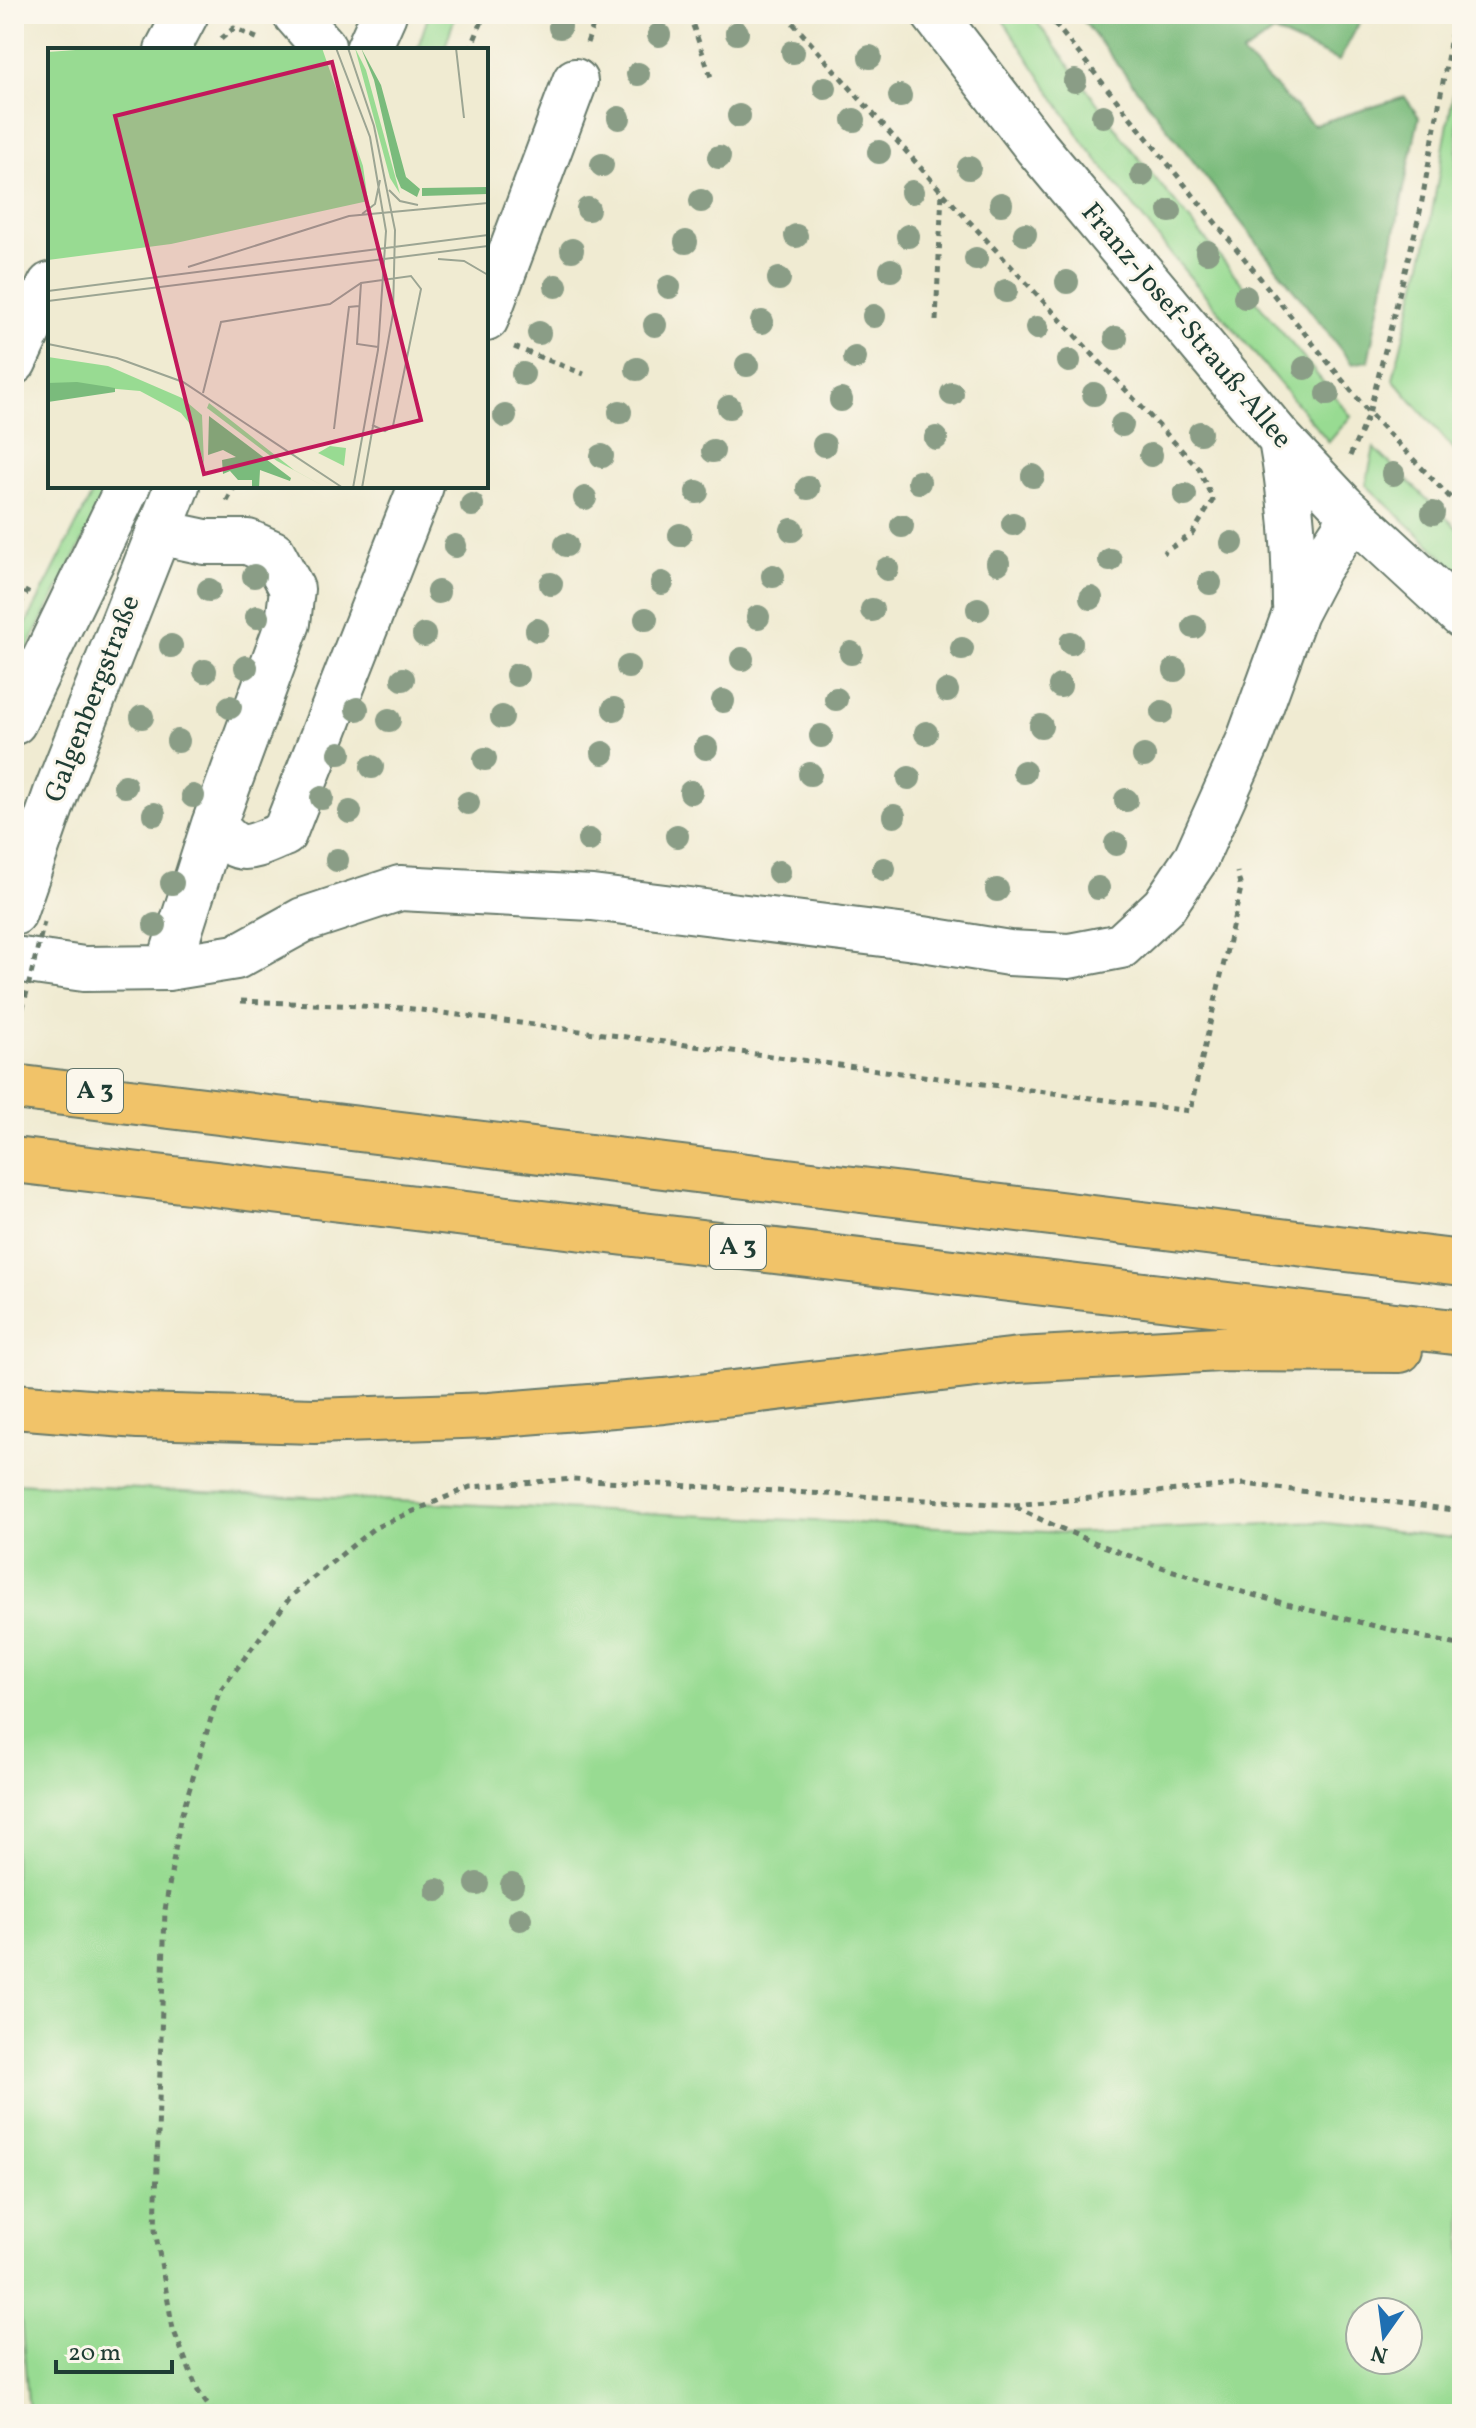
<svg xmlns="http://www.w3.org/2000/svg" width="1476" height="2428" viewBox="0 0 1476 2428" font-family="Vollkorn,serif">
<rect width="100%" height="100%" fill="#fbf7ec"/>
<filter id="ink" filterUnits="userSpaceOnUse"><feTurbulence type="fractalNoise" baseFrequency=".0125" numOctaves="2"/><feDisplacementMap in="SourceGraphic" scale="16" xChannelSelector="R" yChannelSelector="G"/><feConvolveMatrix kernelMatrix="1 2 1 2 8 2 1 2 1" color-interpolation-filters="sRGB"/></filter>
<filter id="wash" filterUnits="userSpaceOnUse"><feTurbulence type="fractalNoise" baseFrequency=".006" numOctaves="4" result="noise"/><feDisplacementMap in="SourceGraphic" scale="32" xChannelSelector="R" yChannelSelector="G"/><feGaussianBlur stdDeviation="1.8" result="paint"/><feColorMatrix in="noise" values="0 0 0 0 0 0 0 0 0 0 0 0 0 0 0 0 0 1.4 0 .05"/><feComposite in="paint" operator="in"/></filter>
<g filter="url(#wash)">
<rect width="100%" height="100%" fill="#f0ebd2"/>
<path fill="#98db92" stroke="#5c8c63" stroke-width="2" fill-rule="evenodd" d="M 429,14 L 456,14 L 444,50 L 417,50 Z
M 999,14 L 1031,14 L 1132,150 L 1351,416 L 1329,442 L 1174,258 L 1084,143 Z
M 1459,62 L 1456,187 L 1462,242 L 1462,459 L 1393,379 L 1425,251 Z
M 1374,448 L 1462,533 L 1462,575 L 1366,485 Z
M 96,486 L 111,486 L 14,675 L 14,648 Z
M 14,1483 L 1066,1533 L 1318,1522 L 1462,1539 L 1462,2414 L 29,2414 L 14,2235 ZM 1360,2312 L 1408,2312 L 1408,2360 L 1360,2360 Z"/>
<path fill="#7abb7c" stroke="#4c7c58" stroke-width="2" d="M 1078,14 L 1364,14 L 1339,61 L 1274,32 L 1242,54 L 1313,125 L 1405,97 L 1419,117 L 1368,361 L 1352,364 Z"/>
</g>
<g filter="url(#ink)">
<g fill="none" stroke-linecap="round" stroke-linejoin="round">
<g stroke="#687a6b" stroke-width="48">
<path id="minor" d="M 295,14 L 323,46
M 934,14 L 1037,148 L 1281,440 L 1343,506 L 1462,616
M 167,50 L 186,14
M 368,50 L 384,14
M 486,319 L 575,81
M 14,362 L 50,285
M 1281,440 C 1291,496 1295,550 1295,606
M 158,532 L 205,542 L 248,542 L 273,553 L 292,589 L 288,623 L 214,824 L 168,968
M 14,722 L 128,486
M 214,824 C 239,858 249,848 284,834 L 421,486
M 14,913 L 57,790 L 177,486
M 14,959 L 84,969 L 168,968 L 236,957 L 303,920 L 400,888 L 592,898 L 923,939 L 1009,953 L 1069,956 L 1121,946 L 1164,906 L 1195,860 L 1248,742 L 1295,613 L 1319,567 L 1353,516"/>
</g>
<g stroke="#687a6b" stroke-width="48">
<path id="highway" d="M 14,1087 L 1462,1263
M 14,1160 L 1462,1333
M 14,1406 L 138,1416 L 314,1421 L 490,1415 L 664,1401 L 1019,1360 L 1220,1349 L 1400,1350"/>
</g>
<path stroke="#687a6b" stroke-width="5" stroke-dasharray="6 6" stroke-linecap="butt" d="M 689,14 L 712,80
M 785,14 L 942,192 L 1199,469 L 1213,500 L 1192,534 L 1163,553
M 1047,14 L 1369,413 L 1462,510
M 221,39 L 234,28 L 261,40
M 587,43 L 597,14
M 470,50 L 485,14
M 936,321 L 942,192
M 514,347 L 584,374
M 1350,456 L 1369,413 L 1420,212 L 1455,14
M 227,501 L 235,486
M 14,616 L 28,590
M 241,1001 L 405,1008 L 1190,1111 L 1241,888 L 1237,872
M 1014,1505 L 1244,1484 L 1462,1511
M 214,2414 L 198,2391 L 173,2329 L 155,2230 L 165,1910 L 180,1820 L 219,1692 L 292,1595 L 374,1528 L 470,1487 L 573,1479 L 1011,1505 C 1152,1576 1309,1611 1462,1646"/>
<use href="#minor" stroke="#fff" stroke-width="44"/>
<use href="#highway" stroke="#f1c369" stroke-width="44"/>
<path stroke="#687a6b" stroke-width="5" stroke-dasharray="6 6" stroke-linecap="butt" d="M 14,1044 L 44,922"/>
</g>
<g fill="#8a9d86">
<circle cx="560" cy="27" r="12"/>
<circle cx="737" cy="33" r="12"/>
<circle cx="659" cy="35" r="12"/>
<circle cx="793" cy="52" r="12"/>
<circle cx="870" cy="57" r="12"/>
<circle cx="638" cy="74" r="12"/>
<circle cx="1075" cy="81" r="12"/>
<circle cx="825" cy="88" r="12"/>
<circle cx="900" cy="96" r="12"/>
<circle cx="739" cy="116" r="12"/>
<circle cx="1103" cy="116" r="12"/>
<circle cx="619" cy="118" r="12"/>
<circle cx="854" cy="120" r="12"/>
<circle cx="879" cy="152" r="12"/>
<circle cx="719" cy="157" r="12"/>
<circle cx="602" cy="165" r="12"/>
<circle cx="969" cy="168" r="12"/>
<circle cx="1142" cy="175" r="12"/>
<circle cx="912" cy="192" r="12"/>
<circle cx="701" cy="201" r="12"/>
<circle cx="1001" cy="204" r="12"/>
<circle cx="588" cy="209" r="12"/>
<circle cx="1170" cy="211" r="12"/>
<circle cx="1025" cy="234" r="12"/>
<circle cx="796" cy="236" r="12"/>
<circle cx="908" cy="236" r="12"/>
<circle cx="686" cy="242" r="12"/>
<circle cx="572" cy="250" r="12"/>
<circle cx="1207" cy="252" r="12"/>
<circle cx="976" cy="259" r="12"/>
<circle cx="891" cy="270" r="12"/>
<circle cx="779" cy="279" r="12"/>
<circle cx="1067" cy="282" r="12"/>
<circle cx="556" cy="286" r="12"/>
<circle cx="669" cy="287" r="12"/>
<circle cx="1006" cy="291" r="12"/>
<circle cx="1245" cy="297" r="12"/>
<circle cx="874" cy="316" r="12"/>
<circle cx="762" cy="322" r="12"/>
<circle cx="655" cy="325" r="12"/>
<circle cx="1037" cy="328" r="12"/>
<circle cx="539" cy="333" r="12"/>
<circle cx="1116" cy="338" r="12"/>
<circle cx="855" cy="358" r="12"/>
<circle cx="1069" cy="361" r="12"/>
<circle cx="747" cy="365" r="12"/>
<circle cx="1305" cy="368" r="12"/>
<circle cx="637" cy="369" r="12"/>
<circle cx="523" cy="374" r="12"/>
<circle cx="952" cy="394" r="12"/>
<circle cx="1094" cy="394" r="12"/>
<circle cx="1328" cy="394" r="12"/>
<circle cx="841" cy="400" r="12"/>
<circle cx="729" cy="407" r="12"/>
<circle cx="620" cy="412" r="12"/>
<circle cx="505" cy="416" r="12"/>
<circle cx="1122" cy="425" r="12"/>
<circle cx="1200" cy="433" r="12"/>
<circle cx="936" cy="438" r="12"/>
<circle cx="824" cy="445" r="12"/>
<circle cx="713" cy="451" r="12"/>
<circle cx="1151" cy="455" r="12"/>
<circle cx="602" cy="456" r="12"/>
<circle cx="1393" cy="474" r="12"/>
<circle cx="1033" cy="476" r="12"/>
<circle cx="919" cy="482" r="12"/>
<circle cx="808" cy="488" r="12"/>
<circle cx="697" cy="492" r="12"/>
<circle cx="1185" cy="495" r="12"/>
<circle cx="585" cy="498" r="12"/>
<circle cx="472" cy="505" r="12"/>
<circle cx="1433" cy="513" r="12"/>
<circle cx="1013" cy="524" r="12"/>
<circle cx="902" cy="526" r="12"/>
<circle cx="792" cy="530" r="12"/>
<circle cx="680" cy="535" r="12"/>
<circle cx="1232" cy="543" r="12"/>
<circle cx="566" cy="545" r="12"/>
<circle cx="455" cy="546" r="12"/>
<circle cx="1110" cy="560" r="12"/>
<circle cx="998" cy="563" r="12"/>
<circle cx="887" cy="569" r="12"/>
<circle cx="254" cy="576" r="12"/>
<circle cx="773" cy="576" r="12"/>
<circle cx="662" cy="583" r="12"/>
<circle cx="1210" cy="583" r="12"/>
<circle cx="551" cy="584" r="12"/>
<circle cx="209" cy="590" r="12"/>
<circle cx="438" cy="592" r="12"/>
<circle cx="1091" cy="598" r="12"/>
<circle cx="978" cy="609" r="12"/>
<circle cx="872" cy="610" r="12"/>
<circle cx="257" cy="617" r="12"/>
<circle cx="758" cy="617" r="12"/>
<circle cx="646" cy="619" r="12"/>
<circle cx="1194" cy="627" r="12"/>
<circle cx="537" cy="630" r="12"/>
<circle cx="424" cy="635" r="12"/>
<circle cx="1071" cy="643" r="12"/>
<circle cx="171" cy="646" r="12"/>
<circle cx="962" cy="649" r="12"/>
<circle cx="851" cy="653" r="12"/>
<circle cx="742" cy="659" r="12"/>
<circle cx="246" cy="667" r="12"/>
<circle cx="628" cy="667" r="12"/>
<circle cx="1175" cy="670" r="12"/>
<circle cx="205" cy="671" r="12"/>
<circle cx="517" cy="675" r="12"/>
<circle cx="403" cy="679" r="12"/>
<circle cx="1060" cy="686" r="12"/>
<circle cx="947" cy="691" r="12"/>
<circle cx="836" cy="699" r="12"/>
<circle cx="723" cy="701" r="12"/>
<circle cx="230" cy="707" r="12"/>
<circle cx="357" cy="709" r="12"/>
<circle cx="614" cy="709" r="12"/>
<circle cx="1162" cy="712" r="12"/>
<circle cx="142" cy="717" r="12"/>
<circle cx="502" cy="717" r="12"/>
<circle cx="389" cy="720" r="12"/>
<circle cx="1041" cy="726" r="12"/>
<circle cx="926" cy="733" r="12"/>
<circle cx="821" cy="736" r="12"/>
<circle cx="178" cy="741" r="12"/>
<circle cx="706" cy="748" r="12"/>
<circle cx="340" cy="753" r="12"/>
<circle cx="603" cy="753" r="12"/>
<circle cx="1144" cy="756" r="12"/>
<circle cx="485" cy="759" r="12"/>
<circle cx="372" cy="767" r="12"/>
<circle cx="1024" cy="772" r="12"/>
<circle cx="810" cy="774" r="12"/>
<circle cx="909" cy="778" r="12"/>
<circle cx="125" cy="786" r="12"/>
<circle cx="691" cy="792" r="12"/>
<circle cx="193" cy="796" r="12"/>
<circle cx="322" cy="798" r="12"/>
<circle cx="1126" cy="800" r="12"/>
<circle cx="468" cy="803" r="12"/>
<circle cx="350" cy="812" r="12"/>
<circle cx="154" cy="814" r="12"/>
<circle cx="894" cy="816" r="12"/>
<circle cx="677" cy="836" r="12"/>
<circle cx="589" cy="840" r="12"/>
<circle cx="1116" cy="844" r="12"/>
<circle cx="337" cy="860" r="12"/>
<circle cx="884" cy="869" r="12"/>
<circle cx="779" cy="872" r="12"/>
<circle cx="172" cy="883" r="12"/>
<circle cx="1098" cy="888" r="12"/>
<circle cx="997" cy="890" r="12"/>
<circle cx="155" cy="925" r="12"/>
<circle cx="477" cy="1884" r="12"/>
<circle cx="512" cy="1885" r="12"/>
<circle cx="437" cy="1890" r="12"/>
<circle cx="520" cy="1919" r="12"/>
</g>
</g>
<g text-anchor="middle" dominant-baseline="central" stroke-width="6" stroke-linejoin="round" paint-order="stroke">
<g fill="#fbf7ec" stroke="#61756b" stroke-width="2">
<rect x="67" y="1069" width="56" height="44" rx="6"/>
<rect x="710" y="1225" width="56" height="44" rx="6"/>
</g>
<g font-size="26" font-weight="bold" fill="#1f3d34">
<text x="95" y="1091">A 3</text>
<text x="738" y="1247">A 3</text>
</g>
<g font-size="28" fill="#1f3d34" stroke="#fbf7ec">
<text transform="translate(1186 326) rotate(50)">Franz-Josef-Strauß-Allee</text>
<text transform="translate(93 699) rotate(-69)">Galgenbergstraße</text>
</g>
</g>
<g transform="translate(48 48)">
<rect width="440" height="440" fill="#f0ebd2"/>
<path d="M 55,0 L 274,0 L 315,118 L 320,153 L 123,196 L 0,212 L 0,4 ZM 307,0 L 318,22 L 352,146 L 342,130 ZM 0,309 L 60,318 L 134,350 L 154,367 L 156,416 L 146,381 L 133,365 L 92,343 L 0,335 ZM 161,355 L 246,422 L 279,440 L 229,413 L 159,360 ZM 282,398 L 298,400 L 296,418 L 270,405 Z" fill="#98db92"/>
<path d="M 313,0 L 333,37 L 358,129 L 372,141 L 369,149 L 353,140 L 348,128 L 326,32 ZM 440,139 L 440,146 L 374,148 L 374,140 ZM 29,334 L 67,340 L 67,344 L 0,354 L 0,335 ZM 161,368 L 243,430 L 242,433 L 212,422 L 211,440 L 204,440 L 204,432 L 190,432 L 182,423 L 175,426 L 174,412 L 188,409 L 175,402 L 160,407 Z" fill="#7abb7c"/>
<path fill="none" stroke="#9ca593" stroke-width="2" d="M 288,0 L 322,89 L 338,183 L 330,302 L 305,440M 300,0 L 326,78 L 347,182 L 345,266 L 314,440M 408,0 L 416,70M 341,142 L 352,153 L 370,157M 314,166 L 327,156 L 332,132M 390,211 L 416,213 L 440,227M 140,219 L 301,168 L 440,155M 313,235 L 309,296 L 330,299M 0,243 L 440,187M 0,253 L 440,198M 0,296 L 69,310 L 135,334 L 295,440M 155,345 L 173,274 L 282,256 L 313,235 L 363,228 L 373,241 L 345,378 L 337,383 L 324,377M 286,381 L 301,259 L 311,258"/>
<path fill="#c2185b" fill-opacity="0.15" stroke="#c2185b" stroke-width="4" d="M 284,14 L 373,372 L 156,426 L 67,68 Z"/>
<rect width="440" height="440" fill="none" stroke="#1f3d34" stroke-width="4"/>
</g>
<rect width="1476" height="2428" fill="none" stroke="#fbf7ec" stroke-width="48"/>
<g transform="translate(1384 2336) rotate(194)"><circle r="38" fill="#fbf7ec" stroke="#a3ada2" stroke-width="2"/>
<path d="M0-6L14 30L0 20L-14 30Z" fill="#1f6fb2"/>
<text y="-12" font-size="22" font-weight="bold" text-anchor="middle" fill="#1f3d34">N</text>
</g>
<path d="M56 2360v12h116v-12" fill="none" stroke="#1f3d34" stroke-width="4"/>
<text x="68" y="2360" font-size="24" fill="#1f3d34" stroke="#fbf7ec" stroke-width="6" paint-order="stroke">20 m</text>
</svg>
